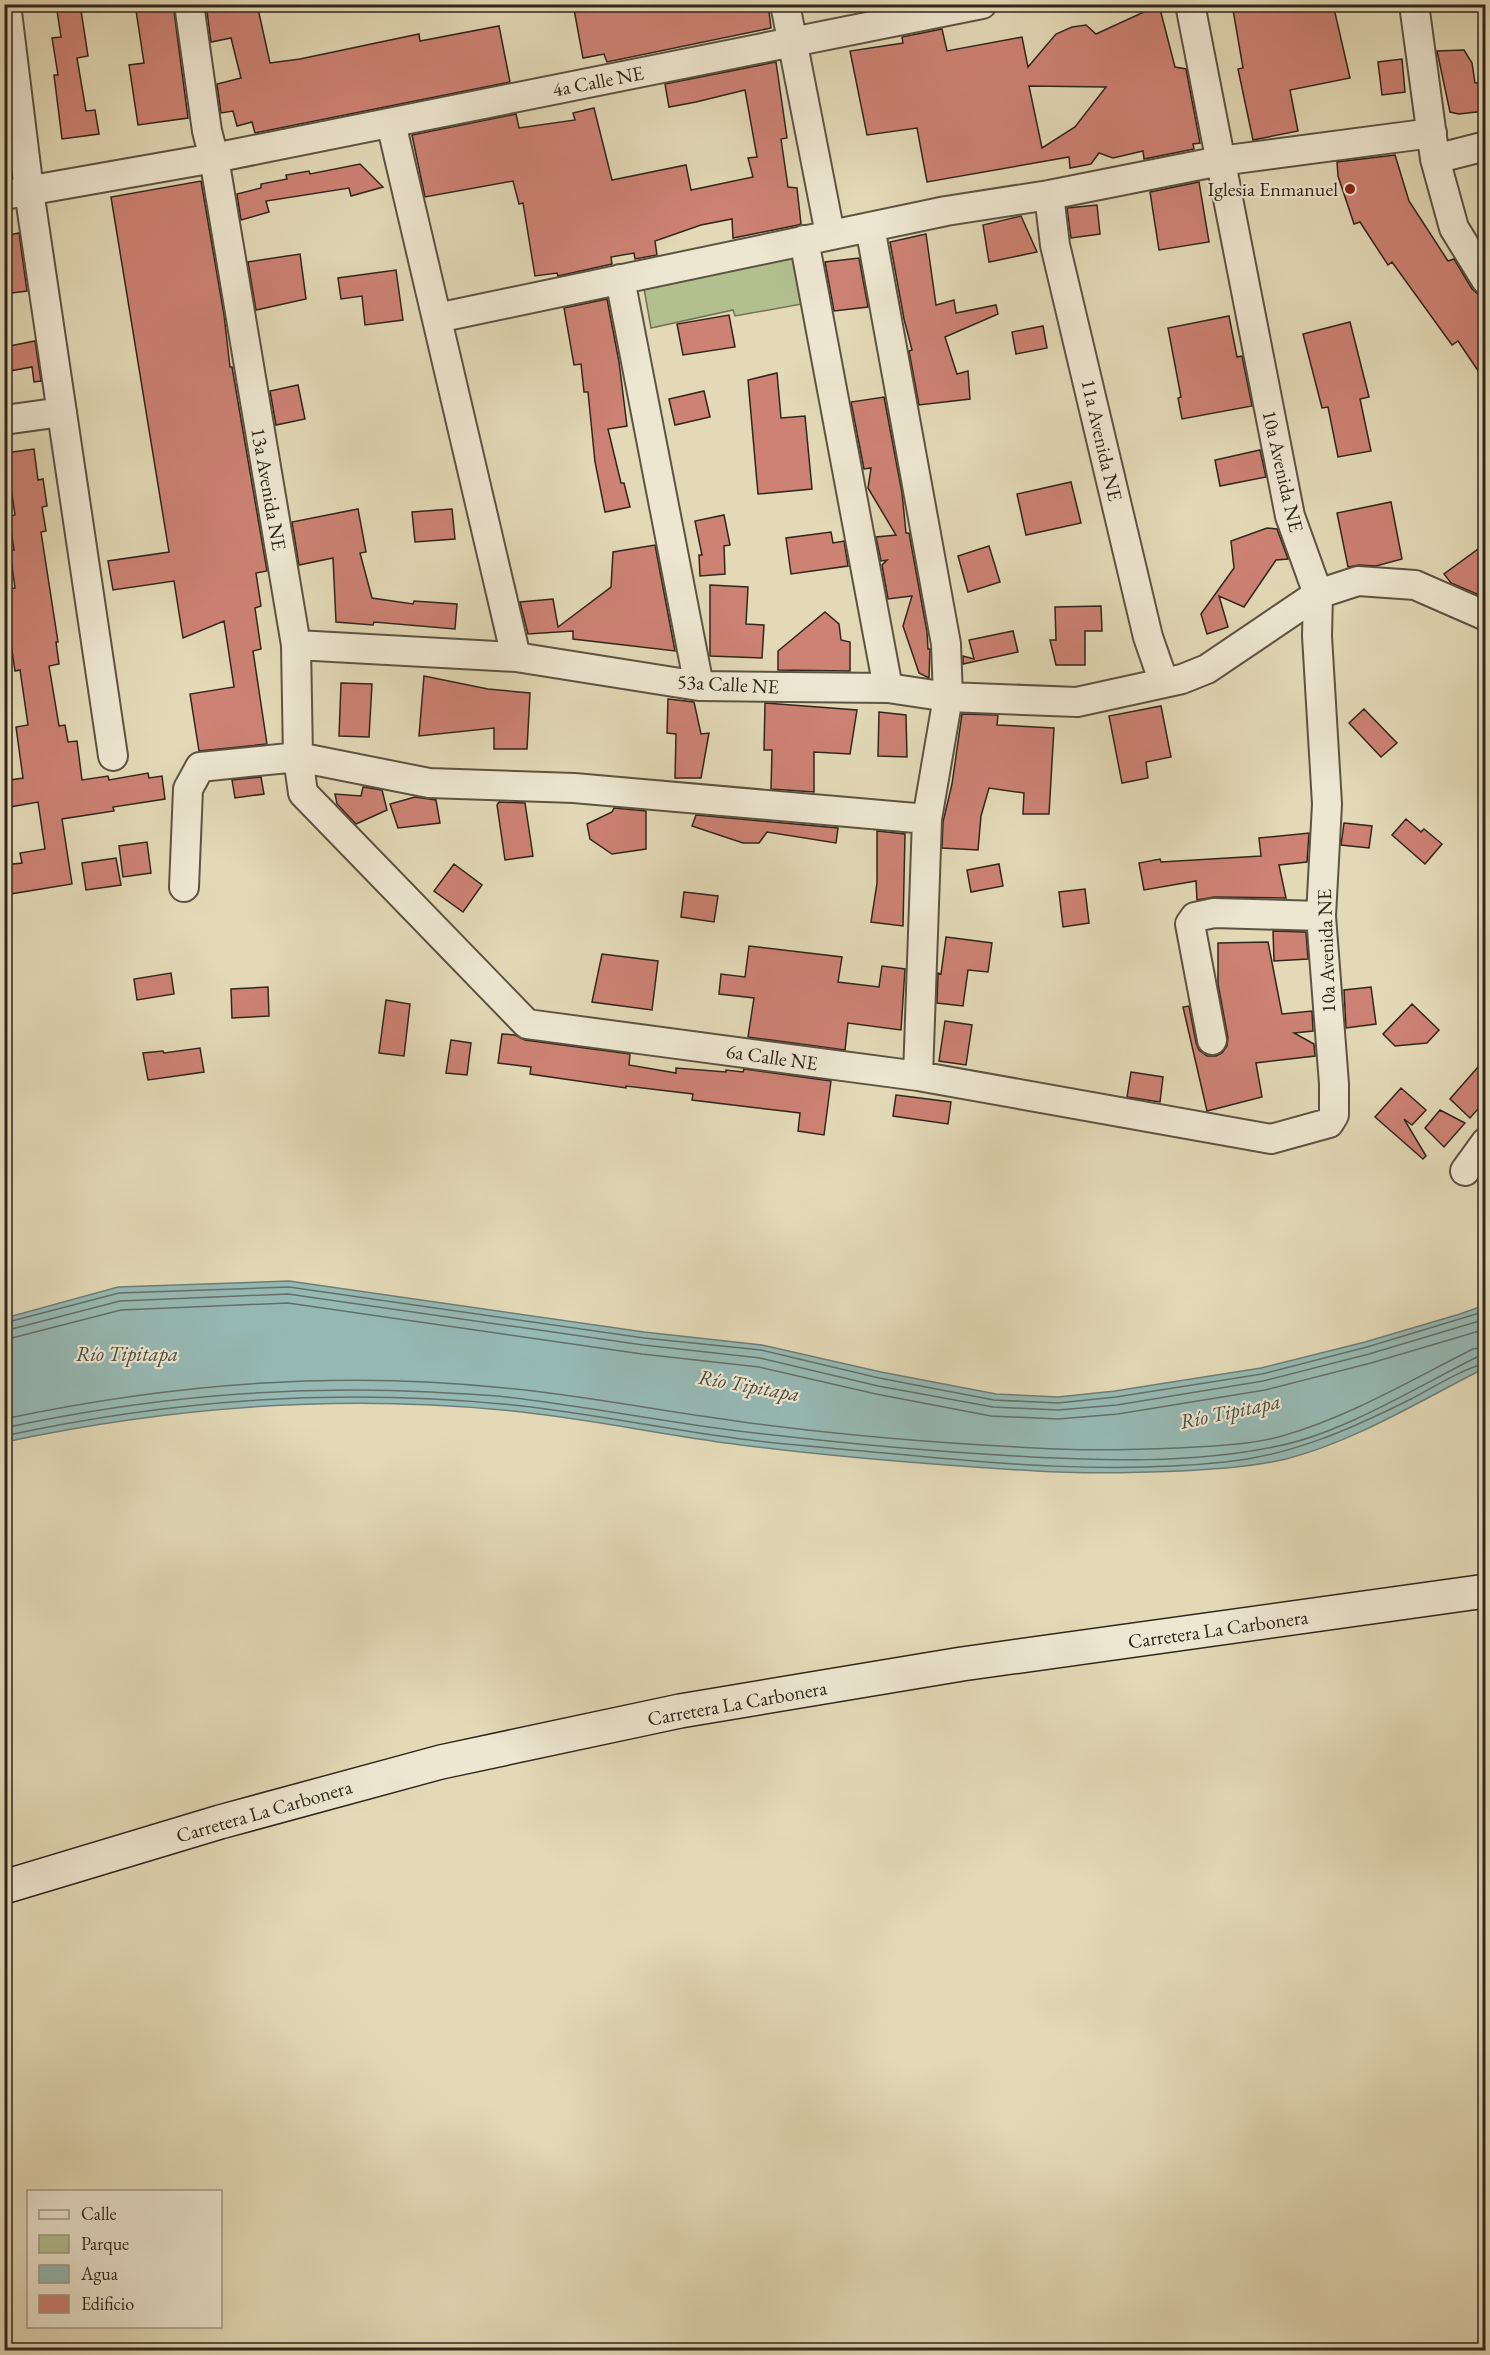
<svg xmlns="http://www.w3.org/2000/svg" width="1490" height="2355" viewBox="0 0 1490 2355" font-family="'EB Garamond',serif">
<rect width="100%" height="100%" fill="#e3d9b6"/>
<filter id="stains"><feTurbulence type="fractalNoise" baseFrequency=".00333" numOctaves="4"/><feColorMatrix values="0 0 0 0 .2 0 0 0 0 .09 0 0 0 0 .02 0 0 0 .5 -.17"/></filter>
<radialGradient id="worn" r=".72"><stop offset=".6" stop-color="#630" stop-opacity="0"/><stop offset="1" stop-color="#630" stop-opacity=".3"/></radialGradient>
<path fill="#b2bf8f" stroke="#717255" stroke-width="1.5" d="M 795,252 L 802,304 L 735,316 L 733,310 L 651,328 L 643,283 Z"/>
<path fill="#96b9b4" stroke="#6d7e77" stroke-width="1.5" d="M 289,1281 L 644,1332 L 762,1345 L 881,1372 L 996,1394 L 1058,1397 L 1115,1391 L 1261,1368 L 1365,1342 L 1460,1314 L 1485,1305 L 1485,1368 C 1421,1400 1356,1441 1286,1459 C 1251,1467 1215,1469 1180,1471 C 1131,1473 1086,1474 1036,1471 C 936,1465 834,1457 734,1444 C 657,1434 580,1417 502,1410 C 333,1394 169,1407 5,1442 L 5,1318 L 118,1287 Z"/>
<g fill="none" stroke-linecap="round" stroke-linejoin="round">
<path stroke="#637068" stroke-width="1.5" d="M 4,1323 L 119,1293 L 289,1287 L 644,1338 L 761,1350 L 879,1378 L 994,1400 L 1058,1403 L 1116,1397 L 1262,1374 L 1367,1347 L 1486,1311
M 4,1331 L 120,1301 L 288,1294 L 643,1345 L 760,1358 L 878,1386 L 993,1407 L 1058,1410 L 1117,1405 L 1263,1381 L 1369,1354 L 1486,1319
M 4,1340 L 121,1310 L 288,1303 L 642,1354 L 759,1367 L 876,1394 L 991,1416 L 1058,1419 L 1118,1414 L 1265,1390 L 1371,1363 L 1486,1329
M 4,1419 C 169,1384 338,1370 505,1388 C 582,1395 659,1411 736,1421 C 835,1435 935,1443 1035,1448 C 1083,1451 1130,1450 1178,1448 C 1212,1446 1249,1445 1282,1436 C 1349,1417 1411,1380 1473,1349 L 1486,1347
M 4,1428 C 148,1397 285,1385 431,1392 C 456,1394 482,1394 506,1397 C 584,1406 660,1421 738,1431 C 830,1442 923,1451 1015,1456 C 1102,1461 1193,1464 1278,1446 C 1343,1433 1417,1387 1477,1357 L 1486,1356
M 4,1436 C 171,1400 332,1388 502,1404 C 579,1411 657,1428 734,1438 C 784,1445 835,1448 885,1453 C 998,1464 1112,1474 1225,1462 C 1293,1455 1351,1429 1411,1399 C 1434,1387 1460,1370 1486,1363"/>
</g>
<path fill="#cd8274" stroke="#30261b" stroke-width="1.5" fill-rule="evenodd" d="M 56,4 L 80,4 L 88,56 L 77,58 L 86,111 L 95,110 L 99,134 L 62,139 L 54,75 L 58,75 L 52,38 L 61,37 Z
M 135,4 L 173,4 L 188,118 L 138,125 L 129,65 L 144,63 Z
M 206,4 L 257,4 L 270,63 L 300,59 L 419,34 L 420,41 L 499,26 L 510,82 L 255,133 L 252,122 L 237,126 L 233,111 L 221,113 L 217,84 L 241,78 L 231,38 L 211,42 Z
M 573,4 L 768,4 L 771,28 L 607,62 L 604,54 L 583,58 Z
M 1232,4 L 1333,4 L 1350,78 L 1290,90 L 1298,131 L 1253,140 L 1238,69 L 1243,68 Z
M 1159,5 L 1175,67 L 1186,69 L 1200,143 L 1193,144 L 1194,149 L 1144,159 L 1143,151 L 1113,158 L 1099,153 L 1091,164 L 1070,168 L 1069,157 L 927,182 L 917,128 L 867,135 L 850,51 L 903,43 L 902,37 L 942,29 L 947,51 L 1022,37 L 1028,67 L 1056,34 L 1072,27 L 1086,25 L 1096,34 ZM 1029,86 L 1106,87 L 1075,127 L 1042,148 Z
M 1464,50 L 1472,63 L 1475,83 L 1485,82 L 1485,111 L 1459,114 L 1450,112 L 1437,51 Z
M 1402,59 L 1405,92 L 1382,95 L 1378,62 Z
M 776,62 L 787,138 L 781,139 L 788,187 L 797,188 L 801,224 L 798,225 L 733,238 L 732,219 L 701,225 L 655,241 L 657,255 L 635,259 L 634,253 L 611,257 L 612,264 L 558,276 L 557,273 L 535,276 L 523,203 L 519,204 L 513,181 L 425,197 L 412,135 L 516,114 L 519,128 L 575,120 L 573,113 L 594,108 L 612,180 L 686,165 L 691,190 L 753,177 L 748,158 L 757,157 L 745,90 L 696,102 L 669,107 L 665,84 Z
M 1395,155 L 1409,201 L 1448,261 L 1454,259 L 1472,289 L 1478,294 L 1485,296 L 1485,381 L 1458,341 L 1452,345 L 1392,262 L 1388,265 L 1360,222 L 1354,224 L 1338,176 L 1337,162 Z
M 360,164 L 383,187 L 351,196 L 349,188 L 266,201 L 269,212 L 241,220 L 237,194 L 261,188 L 261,184 L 287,179 L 286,175 L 309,171 L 310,174 Z
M 201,181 L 224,315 L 230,367 L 232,367 L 267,571 L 256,573 L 261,606 L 255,608 L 261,649 L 253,651 L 267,744 L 199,751 L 190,694 L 234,687 L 224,621 L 183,638 L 174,581 L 113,590 L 108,561 L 169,552 L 111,197 Z
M 1199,182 L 1209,242 L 1159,250 L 1150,192 Z
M 1097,205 L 1100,234 L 1071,238 L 1067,208 Z
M 1021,216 L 1037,252 L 989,262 L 983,225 Z
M 19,233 L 27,291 L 4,294 L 4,236 Z
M 926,234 L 936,305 L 954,300 L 956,313 L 996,305 L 998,314 L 945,337 L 957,374 L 968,371 L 970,399 L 919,405 L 909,351 L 912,350 L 904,319 L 890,242 Z
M 300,254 L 306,299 L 256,310 L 248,262 Z
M 859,258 L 868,307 L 834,311 L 825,262 Z
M 396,270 L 403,320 L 365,325 L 362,296 L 341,299 L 338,278 Z
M 607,299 L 619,362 L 627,426 L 608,429 L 621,483 L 624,483 L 630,507 L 605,512 L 595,462 L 588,392 L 584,392 L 581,364 L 574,365 L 564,308 Z
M 729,315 L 735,347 L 683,355 L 677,324 Z
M 1229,316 L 1237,357 L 1242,356 L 1252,406 L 1182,419 L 1178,398 L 1181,397 L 1168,328 Z
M 1350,322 L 1369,397 L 1360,399 L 1371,451 L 1338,457 L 1328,407 L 1322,408 L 1303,334 Z
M 1043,326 L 1047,348 L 1016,354 L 1012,332 Z
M 35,341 L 41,381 L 34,382 L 32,367 L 4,372 L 4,347 Z
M 777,373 L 781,418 L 805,416 L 812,489 L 758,494 L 748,380 Z
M 298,385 L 305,419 L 276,425 L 270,391 Z
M 704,391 L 710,417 L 675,425 L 669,399 Z
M 884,397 L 902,493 L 906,533 L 909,533 L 927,632 L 928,649 L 930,649 L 929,678 L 919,673 L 903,626 L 912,596 L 888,599 L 882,565 L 887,560 L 881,561 L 876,537 L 896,535 L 868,488 L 871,468 L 864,469 L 851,402 Z
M 34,449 L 38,480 L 43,479 L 47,506 L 42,507 L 46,531 L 41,532 L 58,642 L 56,642 L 59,664 L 49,666 L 59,726 L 65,725 L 68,742 L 77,741 L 82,780 L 108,776 L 109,780 L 148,773 L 149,778 L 162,776 L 165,799 L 113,807 L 114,811 L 62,819 L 72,884 L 4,895 L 4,865 L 22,863 L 20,853 L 45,849 L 38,802 L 4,808 L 4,781 L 23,778 L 16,727 L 28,725 L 20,670 L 15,671 L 4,597 L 4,589 L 15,588 L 10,551 L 14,550 L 9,516 L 15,515 L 6,453 Z
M 1260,450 L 1266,477 L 1220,486 L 1215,460 Z
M 1071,482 L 1081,523 L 1026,535 L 1017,494 Z
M 1391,502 L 1402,559 L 1376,566 L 1359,565 L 1348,567 L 1337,513 Z
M 358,509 L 366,552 L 360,553 L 372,598 L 413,604 L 414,601 L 457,604 L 455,629 L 374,622 L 373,625 L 336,622 L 333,558 L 299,565 L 292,522 Z
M 452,509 L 455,539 L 415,542 L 412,512 Z
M 724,515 L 730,545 L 724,546 L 725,574 L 700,576 L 699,555 L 702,555 L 695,521 Z
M 1267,528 L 1277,529 L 1288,559 L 1276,560 L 1244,607 L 1219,596 L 1228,627 L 1207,634 L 1201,614 L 1234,568 L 1231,541 Z
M 831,532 L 833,543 L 844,541 L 848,566 L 791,574 L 786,538 Z
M 1485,544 L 1485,590 L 1479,595 L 1451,583 L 1444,574 Z
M 655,545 L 675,651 L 573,639 L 573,631 L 528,634 L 520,602 L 553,599 L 558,627 L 611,587 L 613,552 Z
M 989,546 L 1000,582 L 968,592 L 958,556 Z
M 710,585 L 748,587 L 746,624 L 764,625 L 762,658 L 710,656 Z
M 1101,606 L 1102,631 L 1085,631 L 1085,665 L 1056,665 L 1050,640 L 1056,640 L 1055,607 Z
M 825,612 L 839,624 L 841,640 L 850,642 L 850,671 L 778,670 L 778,651 Z
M 1013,631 L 1018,652 L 963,664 L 963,656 L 974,659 L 969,640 Z
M 424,676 L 488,689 L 530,693 L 527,749 L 494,749 L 494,728 L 419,736 Z
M 341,683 L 372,684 L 369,737 L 339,736 Z
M 668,699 L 694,702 L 701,734 L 709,733 L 701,778 L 675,778 L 676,734 L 667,733 Z
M 765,703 L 857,710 L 850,754 L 814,752 L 814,792 L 771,789 L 772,750 L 764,750 Z
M 1161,706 L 1171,757 L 1146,762 L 1148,778 L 1122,783 L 1109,716 Z
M 1364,709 L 1397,743 L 1381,757 L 1349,723 Z
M 879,712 L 906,715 L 907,757 L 878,756 Z
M 962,714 L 998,715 L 997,725 L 1054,728 L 1049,814 L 1023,814 L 1024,793 L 989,788 L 981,816 L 978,850 L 942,848 L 943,822 L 952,784 Z
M 261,777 L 264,794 L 235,798 L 232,780 Z
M 363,787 L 382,790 L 387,810 L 356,824 L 337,804 L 335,794 L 361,796 Z
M 415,797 L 436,800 L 440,823 L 398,828 L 390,804 Z
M 499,802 L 525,803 L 533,856 L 505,860 L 497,805 Z
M 614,808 L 646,811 L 646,849 L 612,854 L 590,839 L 587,824 L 612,812 Z
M 696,815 L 838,828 L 836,843 L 767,832 L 759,843 L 743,843 L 692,826 Z
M 1406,819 L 1421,832 L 1424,829 L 1442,844 L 1425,864 L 1392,835 Z
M 1344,823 L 1372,826 L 1369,848 L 1341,845 Z
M 877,831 L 905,834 L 903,926 L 871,922 L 877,883 Z
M 1309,833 L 1307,862 L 1279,865 L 1286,898 L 1214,897 L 1197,900 L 1196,881 L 1144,890 L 1139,863 L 1160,859 L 1161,862 L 1261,856 L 1259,838 Z
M 147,842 L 151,873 L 123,877 L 119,846 Z
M 116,858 L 121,885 L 86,890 L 82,863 Z
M 454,864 L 482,885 L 463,912 L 434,891 Z
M 999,864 L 1003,886 L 971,892 L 967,870 Z
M 1085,889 L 1089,923 L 1063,927 L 1059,892 Z
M 684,892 L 718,896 L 714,922 L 681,917 Z
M 1273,931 L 1306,932 L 1308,959 L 1274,961 Z
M 946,937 L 992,943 L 988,972 L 968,970 L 963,1006 L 937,1003 L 938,973 L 941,974 Z
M 1268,942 L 1282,1014 L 1312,1011 L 1313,1031 L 1294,1033 L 1314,1044 L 1315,1056 L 1256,1063 L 1262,1097 L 1207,1111 L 1183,1007 L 1189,1006 L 1196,1043 L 1199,1050 L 1207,1056 L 1216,1056 L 1222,1053 L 1227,1046 L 1228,1038 L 1218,984 L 1218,943 Z
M 749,946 L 842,957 L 838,982 L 879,987 L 882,966 L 905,969 L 901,1030 L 848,1023 L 845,1050 L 748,1037 L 754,998 L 719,994 L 721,974 L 745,977 Z
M 602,954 L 658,961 L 652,1010 L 592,1002 Z
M 171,973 L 174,994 L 137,1000 L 134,979 Z
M 268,987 L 269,1016 L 232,1018 L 231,989 Z
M 1371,987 L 1376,1024 L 1346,1028 L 1344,990 Z
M 386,1000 L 410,1004 L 404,1056 L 379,1053 Z
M 1412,1004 L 1439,1030 L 1427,1043 L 1395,1046 L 1383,1034 Z
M 945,1021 L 972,1025 L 966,1065 L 939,1061 Z
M 502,1034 L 515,1035 L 525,1040 L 630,1054 L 629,1065 L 676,1073 L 676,1068 L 726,1072 L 726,1070 L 743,1072 L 744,1069 L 831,1081 L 824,1135 L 798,1131 L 800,1113 L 692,1100 L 693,1094 L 626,1086 L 626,1088 L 530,1074 L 531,1067 L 498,1063 Z
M 451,1040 L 471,1043 L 467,1075 L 446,1073 Z
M 200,1048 L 204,1072 L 148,1080 L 143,1053 L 163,1051 L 164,1053 Z
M 1485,1059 L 1485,1101 L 1470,1118 L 1450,1099 Z
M 1131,1072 L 1163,1077 L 1160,1102 L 1127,1097 Z
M 1401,1088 L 1426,1110 L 1412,1125 L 1404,1119 L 1426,1156 L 1423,1159 L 1375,1117 Z
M 896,1095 L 951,1102 L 948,1124 L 893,1116 Z
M 1440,1110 L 1465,1123 L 1444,1147 L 1425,1128 Z"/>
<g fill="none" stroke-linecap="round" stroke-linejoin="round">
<g stroke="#5d5342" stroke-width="32">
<path id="street" d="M 6,4 L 29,191 L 113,756
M 785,4 L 830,234
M 1414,4 L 1435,159 L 1454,228 L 1486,280
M 391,123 L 516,657
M 1435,159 L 1486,146
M 4,195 L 214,158 L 982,4
M 1049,195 L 1055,245 L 1148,637 L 1164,683
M 870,227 L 946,644 L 948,697 L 927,819 L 918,1076
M 804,240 L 888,688
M 620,279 L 699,686
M 437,318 L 946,211 L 1049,195 L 1220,161 L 1432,133
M 4,420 L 62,412
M 296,645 L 516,657 L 699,686 L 888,688 L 948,697 L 1077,702 L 1182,679 L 1207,669 L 1318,594 L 1358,581 L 1415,585 L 1486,616
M 927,819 L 574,788 L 429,783 L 298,757 L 303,793 L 527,1024 L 918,1076 L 1271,1139 L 1329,1123 L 1334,1115 L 1334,1084 L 1321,916 L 1327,804 L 1317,636 L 1318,594 L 1290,516 L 1190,4
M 184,887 L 188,789 L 200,767 L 298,757 L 296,645 L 214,158 L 207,131 L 189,4
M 1212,1040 L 1190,924 L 1195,917 L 1214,913 L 1321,916
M 1465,1171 L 1486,1142"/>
</g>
<g stroke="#30261b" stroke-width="36">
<path id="secondary" d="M 4,1887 L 220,1822 L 441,1762 L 680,1711 L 962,1664 L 1486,1591"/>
</g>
<use href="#street" stroke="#ede6d0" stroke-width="28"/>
<use href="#secondary" stroke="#ede6d0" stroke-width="33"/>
</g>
<circle fill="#8f2418" stroke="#ede6d0" stroke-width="2" cx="1350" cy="189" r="6"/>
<g text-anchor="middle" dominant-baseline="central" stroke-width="4.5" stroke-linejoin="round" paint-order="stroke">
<g font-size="20" fill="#30261b" stroke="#ede6d0">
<text transform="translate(598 81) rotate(-11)">4a Calle NE</text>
<text transform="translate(1102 440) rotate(77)">11a Avenida NE</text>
<text transform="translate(1283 471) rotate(77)">10a Avenida NE</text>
<text transform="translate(269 489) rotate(80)">13a Avenida NE</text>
<text transform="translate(728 684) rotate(3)">53a Calle NE</text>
<text transform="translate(1326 951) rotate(-92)">10a Avenida NE</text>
<text transform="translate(772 1057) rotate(8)">6a Calle NE</text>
<text transform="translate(1218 1629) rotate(-8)">Carretera La Carbonera</text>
<text transform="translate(737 1703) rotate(-10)">Carretera La Carbonera</text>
<text transform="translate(264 1811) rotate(-16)">Carretera La Carbonera</text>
</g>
<g font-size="20" fill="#30261b" stroke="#ede6d0" text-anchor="end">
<text x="1338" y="189">Iglesia Enmanuel</text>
</g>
<g font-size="21" font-style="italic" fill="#4a4b41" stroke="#ede6d0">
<text x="127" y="1353">Río Tipitapa</text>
<text transform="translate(749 1385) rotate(10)">Río Tipitapa</text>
<text transform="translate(1230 1411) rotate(-12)">Río Tipitapa</text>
</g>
</g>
<rect width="1490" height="2355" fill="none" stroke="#e3d9b6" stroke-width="24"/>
<rect x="6" y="6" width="1478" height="2343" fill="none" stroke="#30261b" stroke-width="3"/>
<rect x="12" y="12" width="1466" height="2331" fill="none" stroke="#30261b" stroke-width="1.5"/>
<rect x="27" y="2190" width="195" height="138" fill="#ede6d0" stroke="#a19988" stroke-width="1.5"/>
<rect x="39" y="2210" width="30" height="9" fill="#ede6d0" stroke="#a19988" stroke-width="1.5"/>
<text x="81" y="2220" font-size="18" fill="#30261b">Calle</text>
<rect x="39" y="2235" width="30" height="18" fill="#b2bf8f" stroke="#a19988" stroke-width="1.5"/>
<text x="81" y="2250" font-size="18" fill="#30261b">Parque</text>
<rect x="39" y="2265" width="30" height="18" fill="#96b9b4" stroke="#a19988" stroke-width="1.5"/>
<text x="81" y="2280" font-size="18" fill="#30261b">Agua</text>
<rect x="39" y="2295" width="30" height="18" fill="#cd8274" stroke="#a19988" stroke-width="1.5"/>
<text x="81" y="2310" font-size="18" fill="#30261b">Edificio</text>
<rect width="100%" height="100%" filter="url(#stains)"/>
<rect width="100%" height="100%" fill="url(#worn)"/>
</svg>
